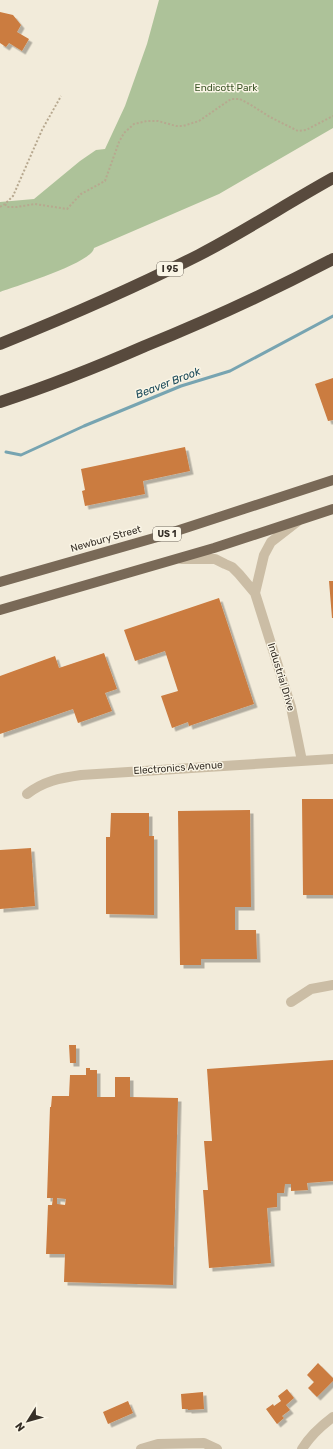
<svg xmlns="http://www.w3.org/2000/svg" width="333" height="1449" viewBox="0 0 333 1449" font-family="Rubik,sans-serif">
<defs>
<filter id="shadow"><feDropShadow dx="3.5" dy="3.5" stdDeviation="0" flood-color="#0004"/></filter>
</defs>
<rect width="100%" height="100%" fill="#f2ebda"/>
<path fill="#adc299" d="M 159,0 L 333,0 L 333,128 L 219,194 L 94,248 C 92,263 16,286 0,292 L 0,202 L 34,199 L 80,161 L 96,150 L 105,149 L 125,106 L 147,44 Z"/>
<g fill="none" stroke-linecap="round" stroke-linejoin="round">
<path stroke="#77a4b1" stroke-width="3" d="M 6,452 L 21,455 L 84,426 L 181,386 L 230,371 L 333,316"/>
</g>
<path fill="#cb7b3f" fill-rule="evenodd" filter="url(#shadow)" d="M 0,12 L 13,15 L 21,25 L 17,32 L 29,39 L 22,51 L 9,43 L 6,47 L 0,43 Z
M 333,378 L 333,420 L 328,421 L 315,384 Z
M 185,447 L 190,471 L 143,481 L 145,494 L 85,506 L 82,491 L 85,490 L 81,469 Z
M 329,581 L 333,581 L 333,618 L 332,618 Z
M 219,598 L 254,704 L 189,726 L 188,722 L 172,728 L 161,696 L 178,691 L 165,651 L 135,661 L 124,630 Z
M 104,653 L 117,689 L 105,693 L 112,711 L 78,723 L 73,709 L 0,734 L 0,676 L 55,656 L 59,668 Z
M 302,799 L 333,799 L 333,895 L 303,895 Z
M 250,810 L 251,907 L 235,907 L 235,930 L 256,930 L 257,959 L 201,959 L 201,965 L 180,965 L 178,811 Z
M 111,813 L 149,813 L 149,836 L 154,836 L 154,915 L 106,914 L 106,837 L 110,837 Z
M 31,848 L 35,906 L 0,909 L 0,850 Z
M 69,1045 L 76,1045 L 76,1063 L 70,1063 Z
M 333,1060 L 333,1181 L 307,1183 L 308,1190 L 291,1191 L 291,1184 L 285,1184 L 284,1193 L 277,1193 L 277,1207 L 267,1208 L 271,1263 L 209,1268 L 203,1190 L 208,1190 L 204,1141 L 212,1141 L 207,1069 Z
M 86,1068 L 90,1068 L 90,1070 L 97,1070 L 97,1097 L 115,1097 L 115,1077 L 130,1077 L 130,1097 L 178,1098 L 173,1285 L 64,1282 L 65,1254 L 46,1254 L 48,1205 L 52,1205 L 53,1198 L 47,1198 L 50,1107 L 51,1107 L 52,1096 L 69,1096 L 70,1075 L 86,1075 ZM 57,1198 L 66,1199 L 65,1205 L 57,1204 Z
M 318,1363 L 333,1378 L 333,1381 L 317,1397 L 308,1388 L 314,1382 L 307,1375 Z
M 287,1389 L 294,1398 L 286,1405 L 290,1410 L 282,1416 L 284,1418 L 277,1424 L 266,1409 L 273,1404 L 274,1406 L 281,1401 L 278,1396 Z
M 203,1392 L 204,1409 L 188,1410 L 188,1409 L 182,1409 L 181,1394 Z
M 128,1401 L 133,1413 L 108,1424 L 103,1412 Z"/>
<g fill="none" stroke-linecap="round" stroke-linejoin="round">
<path stroke="#b7a88f" stroke-width="2" stroke-dasharray="2 2" stroke-linecap="butt" d="M 5,204 L 7,207 L 17,207 L 35,204 L 67,209 L 81,194 L 105,181 L 119,142 L 124,133 L 134,124 L 147,121 L 158,121 L 176,126 L 183,126 L 199,121 L 231,99 L 240,99 L 251,105 L 270,117 L 298,131 L 306,130 L 333,116
M 0,207 L 5,204 L 13,196 L 42,130 L 61,96"/>
<path stroke="#cbbda5" stroke-width="10" d="M 181,559 L 215,559 L 225,564 L 232,567 L 239,574 L 255,593 L 291,707 L 302,761
M 255,593 L 264,555 L 271,542 L 298,521
M 27,794 C 44,781 60,778 81,775 C 165,769 249,765 333,759
M 291,1002 L 311,989 L 333,985
M 141,1449 L 158,1444 L 204,1443 L 217,1449
M 302,1449 C 310,1436 321,1426 333,1417"/>
<path stroke="#796957" stroke-width="10" d="M 0,582 L 161,536 L 333,480
M 0,610 L 214,548 L 333,509"/>
<path stroke="#584a3d" stroke-width="12" d="M 0,344 C 67,317 134,288 199,255 C 245,231 288,203 333,178
M 0,402 C 49,386 97,367 145,346 C 209,320 272,291 333,259"/>
</g>
<g text-anchor="middle" dominant-baseline="central" stroke-width="3" stroke-linejoin="round" paint-order="stroke">
<g fill="#faf5e6" stroke="#716a60" stroke-width="1">
<rect x="157" y="262" width="26" height="14" rx="3"/>
<rect x="153" y="527" width="28" height="14" rx="3"/>
</g>
<g font-size="9" font-weight="bold" fill="#362f27">
<text x="170" y="269">I 95</text>
<text x="167" y="534">US 1</text>
</g>
<g font-size="10" fill="#3d5629" stroke="#faf5e6">
<text x="226" y="88">Endicott Park</text>
</g>
<g font-size="10" fill="#362f27" stroke="#faf5e6">
<text transform="translate(106 539) rotate(-16)">Newbury Street</text>
<text transform="translate(281 677) rotate(73)">Industrial Drive</text>
<text transform="translate(178 768) rotate(-4)">Electronics Avenue</text>
</g>
<g font-size="11" font-style="italic" fill="#1b4a5a" stroke="#faf5e6">
<text transform="translate(168 383) rotate(-21)">Beaver Brook</text>
</g>
</g>
<g transform="translate(28 1421) rotate(233)" stroke="#faf5e6" stroke-width="3" paint-order="stroke">
<path d="M0-3L7 15L0 10L-7 15Z" fill="#362f27"/>
<text y="-6" font-size="11" font-weight="bold" text-anchor="middle" fill="#362f27">N</text>
</g>
</svg>
